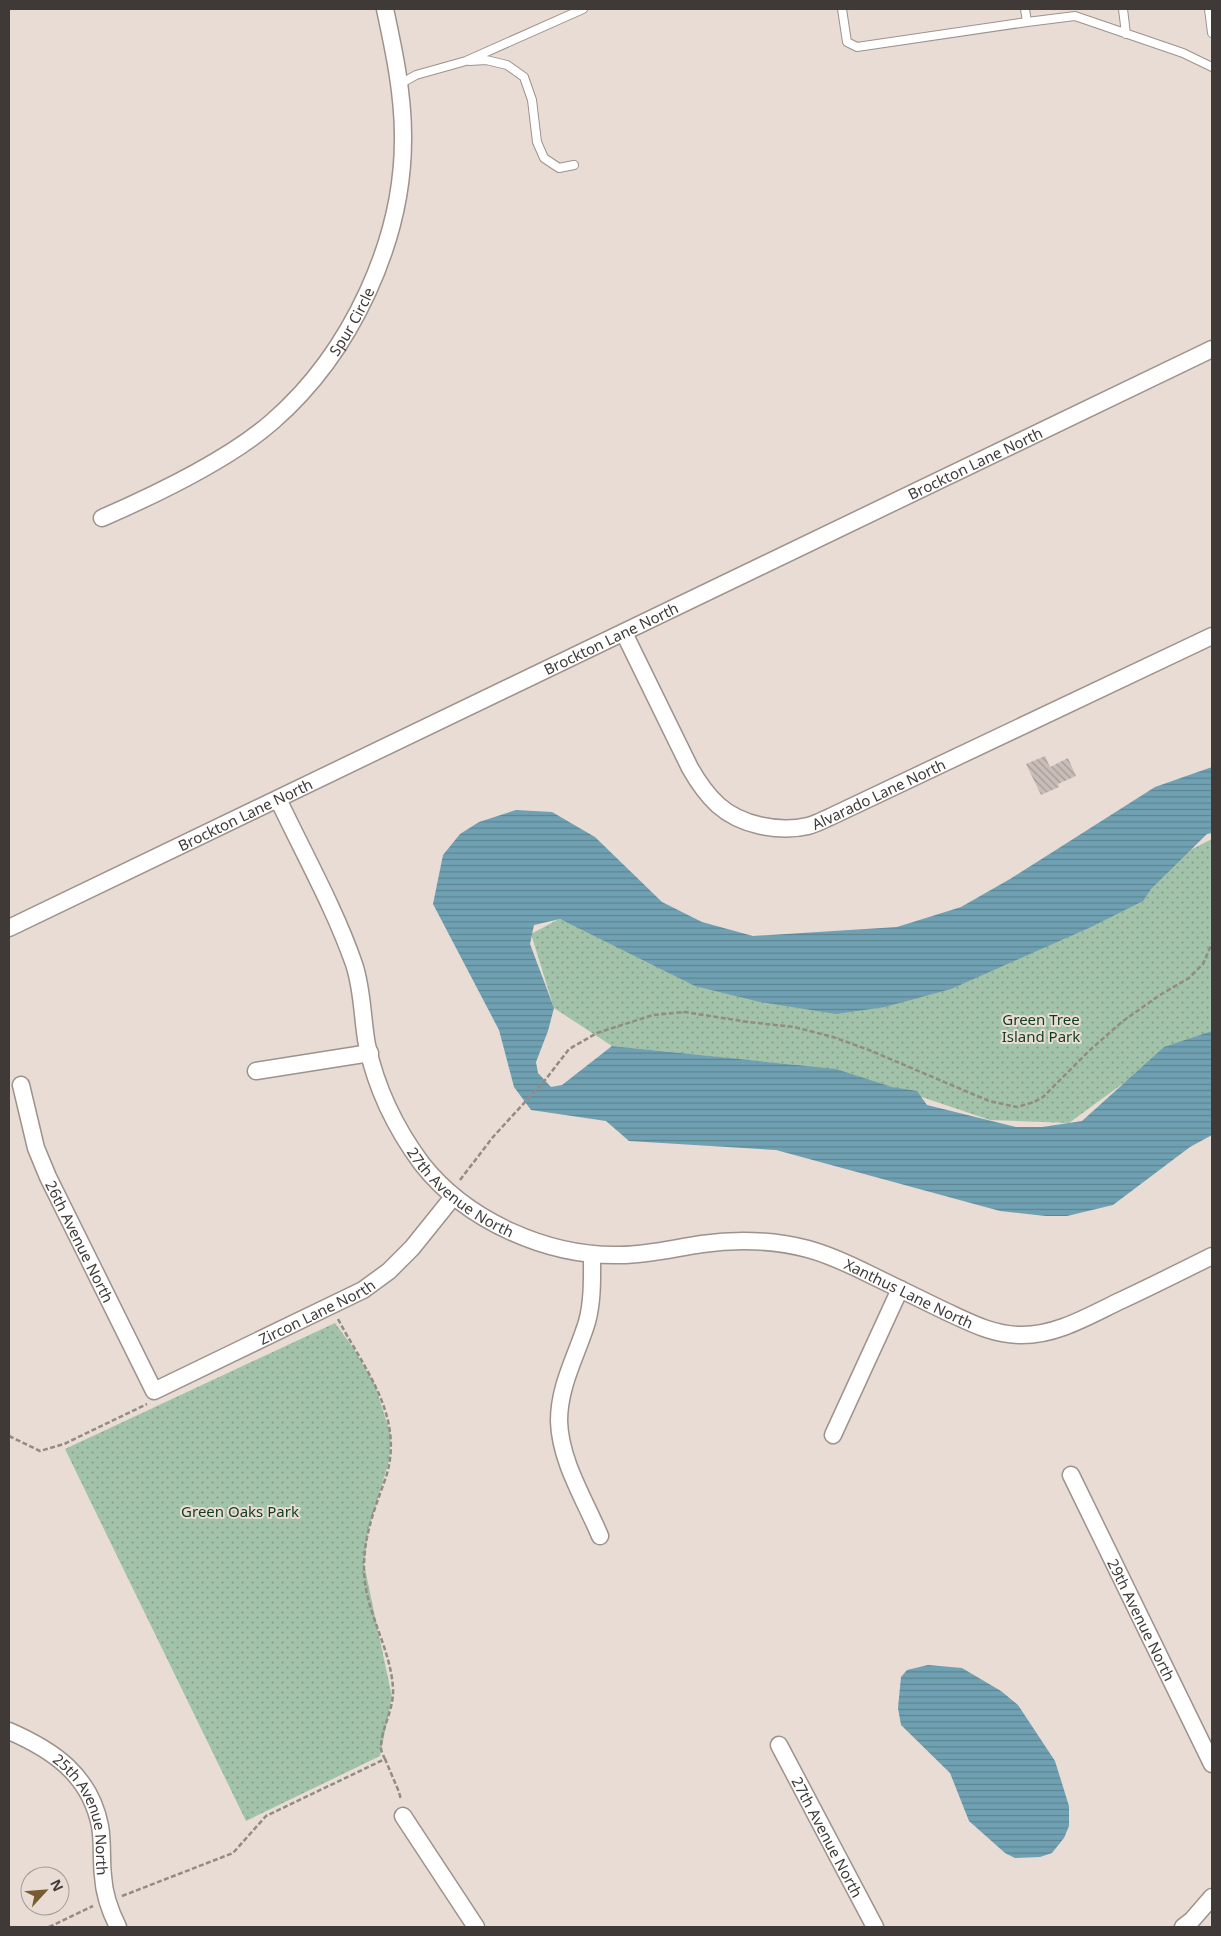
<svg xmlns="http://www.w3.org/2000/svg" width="1221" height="1936" viewBox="0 0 1221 1936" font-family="'Noto Sans',sans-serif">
<defs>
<pattern id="green-dots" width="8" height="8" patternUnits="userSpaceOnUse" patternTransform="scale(1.25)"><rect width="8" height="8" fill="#a2c3a9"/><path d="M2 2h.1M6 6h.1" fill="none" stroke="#859f8a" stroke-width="1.8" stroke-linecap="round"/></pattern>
<pattern id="water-rules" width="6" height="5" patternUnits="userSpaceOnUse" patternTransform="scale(1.25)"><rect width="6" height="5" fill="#70a1b3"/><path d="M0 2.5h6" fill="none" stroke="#5d8492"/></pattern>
<pattern id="building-back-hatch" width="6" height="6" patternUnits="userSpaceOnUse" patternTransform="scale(1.25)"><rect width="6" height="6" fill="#c9bdb7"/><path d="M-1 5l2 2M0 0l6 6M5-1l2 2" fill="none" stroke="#a59b96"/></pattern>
</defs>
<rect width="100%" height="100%" fill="#e8dcd5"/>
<path fill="url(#green-dots)" d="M 1212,839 L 1212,1031 L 1125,1082 L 1069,1123 L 990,1120 L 892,1087 L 795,1065 L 612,1046 L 554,1008 L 531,934 L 559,919 L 875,1008 Z
M 335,1323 L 354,1349 L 375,1385 L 391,1436 L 389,1461 L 368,1531 L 364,1564 L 392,1697 L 380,1756 L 246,1821 L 65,1449 Z"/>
<path fill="url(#water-rules)" d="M 1212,767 L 1212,833 L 1207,834 L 1151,889 L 1143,901 L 1091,927 L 951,989 L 885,1007 L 836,1014 L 760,1002 L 695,986 L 560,919 L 534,925 L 530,944 L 554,1008 L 548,1031 L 536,1062 L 538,1073 L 551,1087 L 562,1085 L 612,1046 L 836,1069 L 892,1087 L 917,1091 L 927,1105 L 1016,1127 L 1042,1127 L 1082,1121 L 1164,1047 L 1212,1031 L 1212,1135 L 1190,1147 L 1113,1205 L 1067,1216 L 1046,1216 L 1000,1211 L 776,1150 L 629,1141 L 606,1121 L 531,1110 L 514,1087 L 499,1030 L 433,904 L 443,855 L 460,834 L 479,822 L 516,810 L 552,812 L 595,837 L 662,902 L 702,922 L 753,936 L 897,927 L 961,907 L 1010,879 L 1155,787 Z
M 928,1665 L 962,1668 L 1001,1691 L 1018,1705 L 1055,1761 L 1069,1806 L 1069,1826 L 1064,1838 L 1052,1853 L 1040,1857 L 1015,1858 L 1005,1853 L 969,1821 L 950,1773 L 901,1725 L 898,1708 L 901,1677 L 907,1670 Z"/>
<path fill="url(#building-back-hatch)" d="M 1045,756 L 1050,767 L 1068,758 L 1076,776 L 1058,784 L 1059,787 L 1041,795 L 1026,764 Z"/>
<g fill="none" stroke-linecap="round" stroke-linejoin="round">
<g stroke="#9e928c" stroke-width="10">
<path id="lane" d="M 842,9 L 847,42 L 857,47 L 1027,22
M 1025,9 L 1027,22 L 1075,16 L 1183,53 L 1212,67
M 1123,9 L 1126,34
M 1209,9 L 1212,33
M 470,61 L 486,60 L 507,65 L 524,77 L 532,100 L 537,142 L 544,158 L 559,168 L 574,165
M 400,84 L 416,75 L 466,61 L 583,9"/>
</g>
<g stroke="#9e928c" stroke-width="19">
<g id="street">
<path id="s1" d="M 102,518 C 157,494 229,460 273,421 C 351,353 404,240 403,136 C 403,93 394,51 385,9"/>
<path id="s2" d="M 624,633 L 690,768 C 698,782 706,794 718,805 C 740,825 779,833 808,826 C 816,824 823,820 830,817 L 1212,636"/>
<path id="s3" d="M 278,799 C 303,852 335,909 354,964 C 363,991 362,1018 367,1045 C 376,1087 396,1129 422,1164 C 467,1221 548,1257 621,1255 C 648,1255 675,1248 702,1244 C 737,1239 773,1240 808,1249 C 830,1255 851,1265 871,1275 C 896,1287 920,1299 945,1311 C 971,1323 993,1335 1022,1335 C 1058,1335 1090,1315 1122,1300 C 1152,1286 1182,1271 1212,1256"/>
<path id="s4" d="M 9,928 L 1212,349"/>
<path d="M 256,1071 L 370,1053"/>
<path id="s5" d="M 21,1085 L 36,1148 L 48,1177 L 154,1391 L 363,1290 L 389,1271 L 412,1248 L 453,1197"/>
<path d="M 592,1254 C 592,1276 593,1300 587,1322 C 577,1355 559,1385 559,1421 C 560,1461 585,1500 600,1536"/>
<path d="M 833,1435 L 900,1289"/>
<path id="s6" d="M 1071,1475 L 1212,1764"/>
<path id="s7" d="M 9,1731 C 53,1750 90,1775 100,1826 C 103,1842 101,1860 103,1876 C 104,1894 110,1911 118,1927"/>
<path id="s8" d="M 779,1745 L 875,1927"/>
<path d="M 403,1816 L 476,1927"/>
<path d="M 1183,1927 L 1192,1920 L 1212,1897"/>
</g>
</g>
<path stroke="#938b86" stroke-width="2.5" stroke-dasharray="5 2.5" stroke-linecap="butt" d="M 460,1180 L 493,1137 L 546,1079 L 569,1049 L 597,1033 L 653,1015 L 685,1012 L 748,1022 L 794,1027 L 833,1037 L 869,1050 L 989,1101 L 1017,1107 L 1034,1102 L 1043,1097 L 1091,1049 L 1123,1021 L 1160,995 L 1189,978 L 1203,964 L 1212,943
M 338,1319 C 364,1369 405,1416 386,1477 C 375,1508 364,1534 364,1568 C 364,1611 391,1647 393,1689 C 394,1709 382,1727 381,1745 C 380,1749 383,1755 385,1759
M 9,1436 L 40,1451 L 64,1444 L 147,1404
M 122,1896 L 233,1853 L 266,1816 L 385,1759 L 399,1792 L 401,1800
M 49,1927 L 93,1906"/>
<use href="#lane" stroke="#fff" stroke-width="8"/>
<use href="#street" stroke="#fff" stroke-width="16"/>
</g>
<g text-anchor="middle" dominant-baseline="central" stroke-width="4" stroke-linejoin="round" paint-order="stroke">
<g font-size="15" fill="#3f3a37" stroke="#e8dcd5">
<text stroke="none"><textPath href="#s1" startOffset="325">Spur Circle</textPath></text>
<text stroke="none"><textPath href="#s4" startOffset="1072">Brockton Lane North</textPath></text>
<text stroke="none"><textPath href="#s4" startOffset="668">Brockton Lane North</textPath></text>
<text stroke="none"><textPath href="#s2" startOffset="370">Alvarado Lane North</textPath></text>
<text stroke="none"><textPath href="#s4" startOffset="262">Brockton Lane North</textPath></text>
<text stroke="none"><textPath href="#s3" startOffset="444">27th Avenue North</textPath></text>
<text stroke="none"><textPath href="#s5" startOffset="168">26th Avenue North</textPath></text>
<text stroke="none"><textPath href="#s3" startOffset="921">Xanthus Lane North</textPath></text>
<text stroke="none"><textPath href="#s5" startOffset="516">Zircon Lane North</textPath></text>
<text stroke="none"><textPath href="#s6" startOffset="161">29th Avenue North</textPath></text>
<text stroke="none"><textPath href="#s7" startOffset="120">25th Avenue North</textPath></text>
<text stroke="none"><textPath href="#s8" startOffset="104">27th Avenue North</textPath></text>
</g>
<g font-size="15" fill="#0f3c1f" stroke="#e8dcd5">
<text x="1041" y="1019">Green Tree<tspan x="1041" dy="17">Island Park</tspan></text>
<text x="240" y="1511">Green Oaks Park</text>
</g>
</g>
<rect width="1221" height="1936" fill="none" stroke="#3f3a37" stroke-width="20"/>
<g transform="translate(45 1891) rotate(64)"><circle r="24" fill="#e8dcd5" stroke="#a49b96"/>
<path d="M0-4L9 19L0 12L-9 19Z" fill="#785b2f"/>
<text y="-8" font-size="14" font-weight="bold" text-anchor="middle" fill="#3f3a37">N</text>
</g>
</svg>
